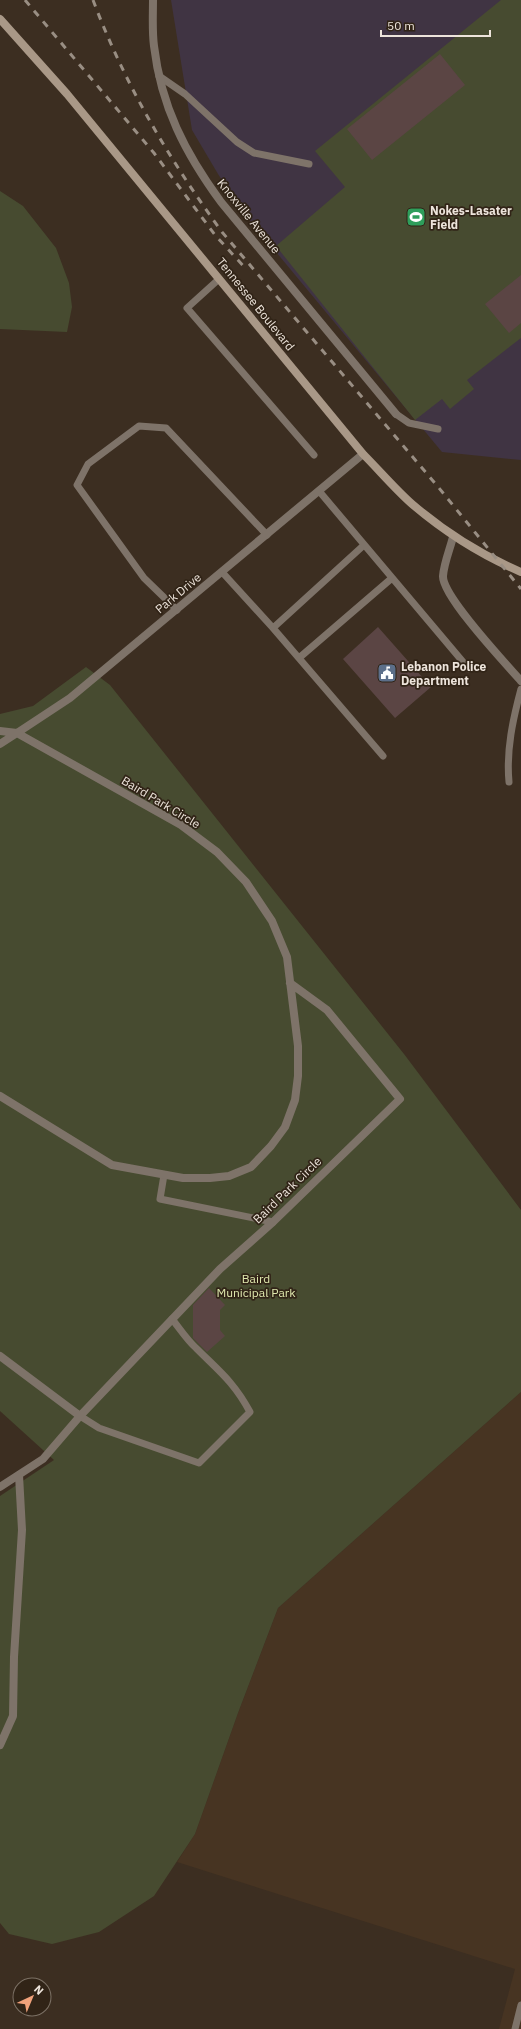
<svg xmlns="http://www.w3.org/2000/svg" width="521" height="2029" viewBox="0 0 521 2029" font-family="'IBM Plex Sans',sans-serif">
<rect width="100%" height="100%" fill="#3c2e21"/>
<path fill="#473422" d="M 521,1392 L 521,2029 L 499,2029 L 515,1969 L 177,1862 L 195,1834 L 238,1713 L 278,1608 Z"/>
<path fill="#403443" d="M 171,0 L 521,0 L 521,460 L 442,452 L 242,211 L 218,174 L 192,130 Z"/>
<path fill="#474b30" d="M 501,0 L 521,0 L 521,338 L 467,380 L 474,389 L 450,409 L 442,399 L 415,420 L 276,246 L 345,187 L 315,151 Z
M 0,191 L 23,206 L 56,248 L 69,283 L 72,307 L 67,332 L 0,329 Z
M 86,667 L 110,685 L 404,1054 L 521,1210 L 521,1392 L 278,1608 L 238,1713 L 195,1834 L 154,1896 L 99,1932 L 52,1944 L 9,1934 L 0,1923 L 0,1496 L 54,1460 L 0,1411 L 0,714 L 33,706 Z"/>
<path fill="#5b4544" d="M 440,54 L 465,85 L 372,160 L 347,129 Z
M 521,275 L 521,323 L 509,333 L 485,304 Z
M 378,627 L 431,687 L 395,718 L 343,659 Z
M 209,1288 L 225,1305 L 220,1310 L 220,1330 L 225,1336 L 207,1352 L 193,1338 L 193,1305 Z"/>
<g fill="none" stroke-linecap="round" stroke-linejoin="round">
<path stroke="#7e7369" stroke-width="7" d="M 159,76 L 185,94 L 237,142 L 254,153 L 309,164
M 219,279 L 187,308 L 314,455
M 396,414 L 409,423 L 438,429
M 319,491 L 469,669
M 222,572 L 273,628 L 364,545
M 177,610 L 144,578 L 77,485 L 88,464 L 139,426 L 166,428 L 267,535
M 273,628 L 383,756
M 299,658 L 392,578
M 509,782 C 506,750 513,719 521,689
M 164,1175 L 160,1199 L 273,1222
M 80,1416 L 99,1428 L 199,1463 L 250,1412 C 234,1382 219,1371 196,1348 C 187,1340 180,1329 172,1319
M 515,2029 L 521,2005"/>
<path stroke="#7e7369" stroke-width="8" d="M 153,0 C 153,15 152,31 154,46 C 161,106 185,153 221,202 L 396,414
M 453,537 C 450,549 444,563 443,576 C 442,596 506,664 521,681
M 0,731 L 17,733 L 70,698 L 363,454
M 0,744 L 17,733 L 181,825 L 217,852 L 246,882 L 272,921 L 287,957 L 298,1046 L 298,1076 L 295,1100 L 285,1127 L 271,1146 L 251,1167 L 229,1176 L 210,1178 L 183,1178 L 112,1165 L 0,1096
M 0,1356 L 80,1416
M 0,1487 L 43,1459 L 80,1416 L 220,1269 L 273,1222 L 400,1099 L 327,1010 L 290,983
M 0,1745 L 13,1716 L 14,1657 L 22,1530 L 19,1475"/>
<path stroke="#a99887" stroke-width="8" d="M 0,19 L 67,94 L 363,454 C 379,470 395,489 412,504 C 446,533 481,555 521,572"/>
<path stroke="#998e83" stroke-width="3" stroke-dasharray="7 7" stroke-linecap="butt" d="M 25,0 L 154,153 L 215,235 L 247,270
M 93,0 C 125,85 169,159 222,232 L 439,488 L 521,589"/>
</g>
<defs>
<g id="stadium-square" transform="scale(1)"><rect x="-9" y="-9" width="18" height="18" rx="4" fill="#2e9e5b" stroke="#312417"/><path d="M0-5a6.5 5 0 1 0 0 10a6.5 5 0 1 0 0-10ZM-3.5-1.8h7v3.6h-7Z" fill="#fff"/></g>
<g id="civic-square" transform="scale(1)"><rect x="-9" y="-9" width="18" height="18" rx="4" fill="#5c6f8a" stroke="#312417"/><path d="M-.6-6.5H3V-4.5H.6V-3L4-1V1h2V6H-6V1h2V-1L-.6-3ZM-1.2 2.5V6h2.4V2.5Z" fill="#fff"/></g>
</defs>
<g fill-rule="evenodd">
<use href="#stadium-square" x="416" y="217"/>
<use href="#civic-square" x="387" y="673"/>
</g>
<g text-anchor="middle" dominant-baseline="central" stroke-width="3.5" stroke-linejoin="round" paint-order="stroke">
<g font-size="12" font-weight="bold" fill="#ede4db" stroke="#312417" text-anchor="start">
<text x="430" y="210">Nokes-Lasater<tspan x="430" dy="14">Field</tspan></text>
<text x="401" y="666">Lebanon Police<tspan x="401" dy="14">Department</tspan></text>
</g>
<g font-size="12" fill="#ede4db" stroke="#312417">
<text transform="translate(249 216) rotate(51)">Knoxville Avenue</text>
<text transform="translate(256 304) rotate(51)">Tennessee Boulevard</text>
<text transform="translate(178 593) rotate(-40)">Park Drive</text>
<text transform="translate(161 802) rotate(31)">Baird Park Circle</text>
<text transform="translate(287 1190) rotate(-44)">Baird Park Circle</text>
</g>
<g font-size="12" fill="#dfe8ae" stroke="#312417">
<text x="256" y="1278">Baird<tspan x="256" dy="14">Municipal Park</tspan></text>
</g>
</g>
<g transform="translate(32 1997) rotate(44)"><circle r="19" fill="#312417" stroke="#7c7165"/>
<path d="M0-3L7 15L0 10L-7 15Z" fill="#f1a27b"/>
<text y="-6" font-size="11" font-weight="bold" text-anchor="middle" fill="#ede4db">N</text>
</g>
<path d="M381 30v6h109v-6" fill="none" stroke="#ede4db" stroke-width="2"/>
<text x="387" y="30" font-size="12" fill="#ede4db" stroke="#312417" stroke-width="3" paint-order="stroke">50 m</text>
</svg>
